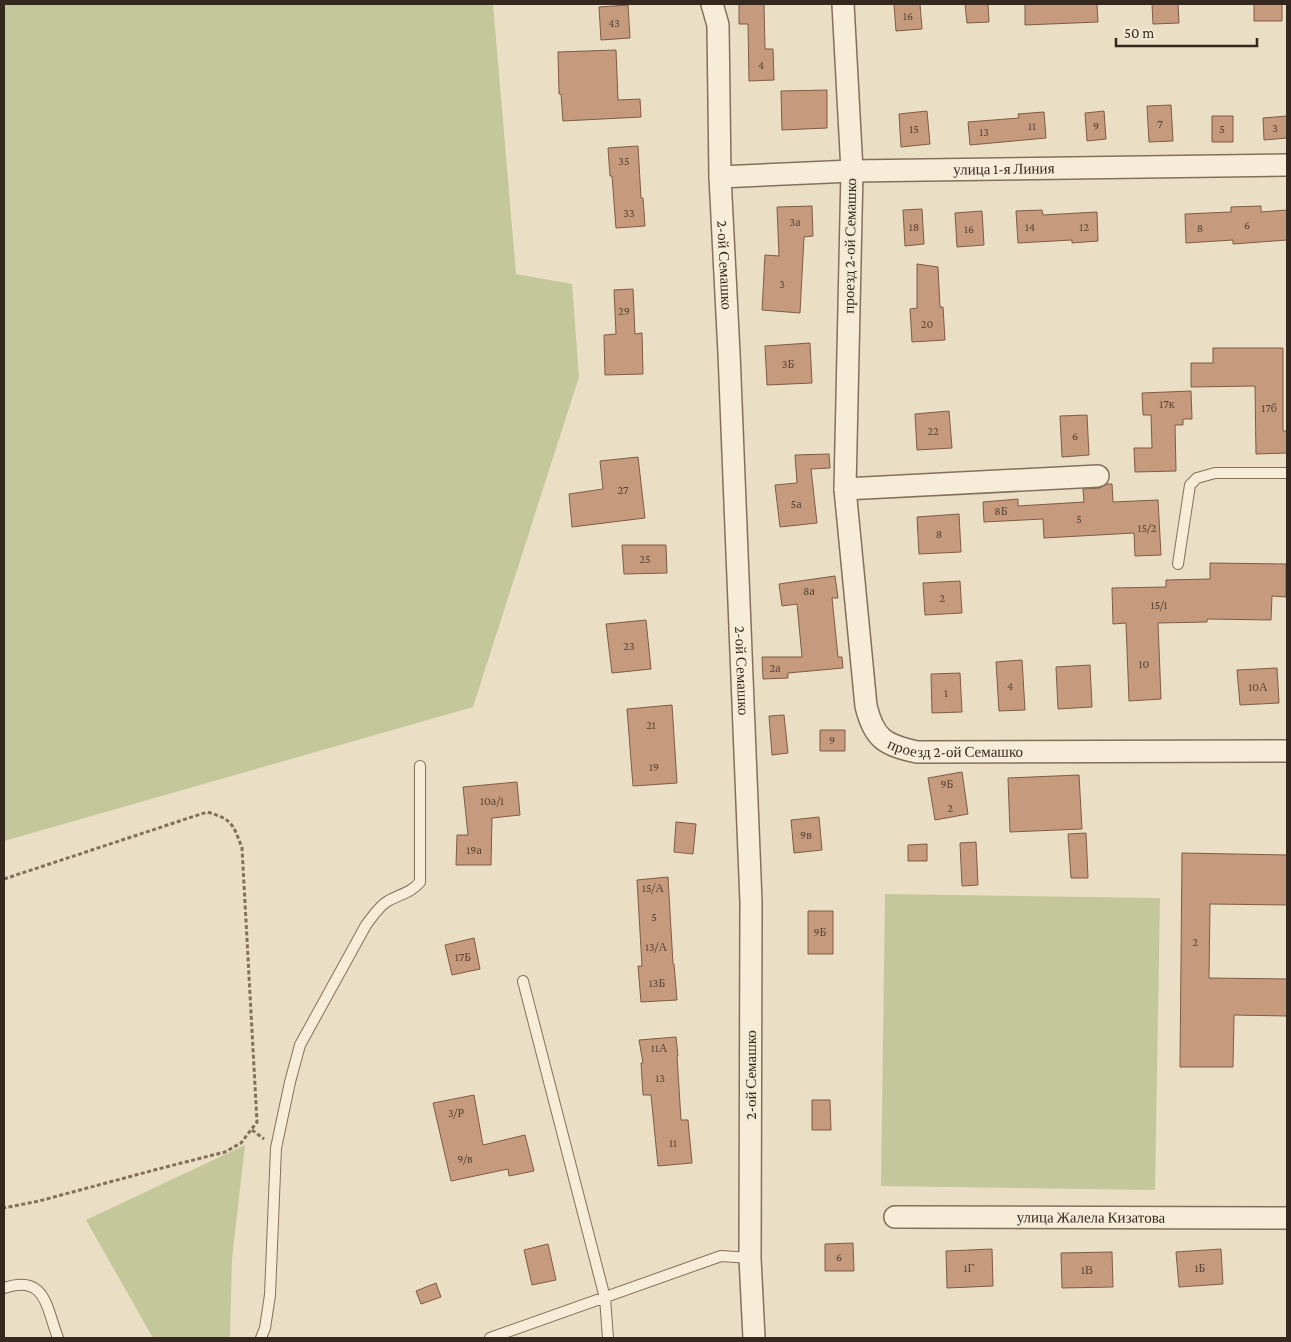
<svg xmlns="http://www.w3.org/2000/svg" width="1291" height="1342" viewBox="0 0 1291 1342" font-family="'Crimson Pro',serif">
<rect width="100%" height="100%" fill="#eadec4"/>
<path fill="#c3c799" d="M 4,4 L 493,4 L 516,274 L 572,284 L 579,377 L 473,707 L 4,841 Z
M 885,894 L 1160,898 L 1155,1190 L 881,1186 Z
M 245,1145 L 232,1259 L 230,1336 L 228,1338 L 153,1338 L 86,1220 Z"/>
<path fill="#c59a7d" stroke="#805b44" d="M 739,4 L 764,4 L 765,49 L 773,49 L 774,80 L 749,81 L 748,24 L 739,24 Z
M 894,4 L 920,4 L 922,29 L 896,31 Z
M 965,4 L 988,4 L 989,22 L 967,23 Z
M 1025,4 L 1097,4 L 1098,22 L 1025,25 Z
M 1152,4 L 1178,4 L 1179,23 L 1153,24 Z
M 1254,4 L 1282,4 L 1282,21 L 1254,21 Z
M 628,5 L 630,38 L 601,40 L 599,7 Z
M 616,50 L 618,100 L 640,99 L 641,117 L 563,121 L 561,94 L 559,94 L 558,52 Z
M 827,90 L 827,128 L 782,130 L 781,91 Z
M 1171,105 L 1173,141 L 1149,142 L 1147,106 Z
M 927,111 L 930,144 L 901,147 L 899,114 Z
M 1104,111 L 1106,139 L 1087,141 L 1085,113 Z
M 1044,112 L 1046,138 L 970,145 L 968,122 L 1019,118 L 1018,114 Z
M 1212,116 L 1233,116 L 1233,142 L 1212,142 Z
M 1287,116 L 1287,138 L 1264,140 L 1263,118 Z
M 638,146 L 641,198 L 643,198 L 645,226 L 616,228 L 612,176 L 610,176 L 608,148 Z
M 812,206 L 813,236 L 804,237 L 800,313 L 762,310 L 765,255 L 779,256 L 777,207 Z
M 1261,206 L 1261,212 L 1287,210 L 1287,240 L 1233,244 L 1233,240 L 1186,243 L 1185,214 L 1231,212 L 1231,207 Z
M 922,209 L 924,244 L 905,246 L 903,210 Z
M 1042,210 L 1043,215 L 1097,212 L 1098,241 L 1072,243 L 1072,240 L 1018,243 L 1016,211 Z
M 982,211 L 984,245 L 957,247 L 955,213 Z
M 917,264 L 938,267 L 940,307 L 943,307 L 945,340 L 912,342 L 910,309 L 917,308 Z
M 633,289 L 635,334 L 642,333 L 643,374 L 605,375 L 604,335 L 616,334 L 614,290 Z
M 810,343 L 812,383 L 767,385 L 765,346 Z
M 1213,348 L 1283,348 L 1283,431 L 1287,431 L 1287,453 L 1256,454 L 1255,386 L 1191,387 L 1191,363 L 1213,363 Z
M 1191,391 L 1192,419 L 1183,419 L 1183,425 L 1175,425 L 1176,471 L 1135,472 L 1134,448 L 1152,448 L 1151,415 L 1143,415 L 1142,393 Z
M 949,411 L 952,448 L 917,450 L 915,414 Z
M 1087,415 L 1089,455 L 1062,457 L 1060,416 Z
M 829,454 L 830,468 L 811,469 L 817,523 L 780,527 L 775,485 L 797,483 L 795,455 Z
M 638,457 L 645,518 L 572,527 L 569,494 L 603,489 L 600,461 Z
M 1107,484 L 1112,484 L 1113,502 L 1158,500 L 1161,555 L 1135,556 L 1134,533 L 1044,538 L 1043,519 L 984,522 L 983,502 L 1018,499 L 1018,506 L 1084,502 L 1083,489 L 1099,488 Z
M 959,514 L 961,552 L 919,554 L 917,517 Z
M 622,545 L 666,545 L 667,573 L 624,574 Z
M 1210,563 L 1286,564 L 1286,597 L 1272,596 L 1271,620 L 1207,619 L 1207,622 L 1158,623 L 1161,699 L 1129,701 L 1126,623 L 1113,624 L 1112,588 L 1166,587 L 1166,580 L 1210,579 Z
M 835,576 L 838,598 L 832,598 L 838,657 L 842,657 L 843,668 L 788,673 L 788,678 L 763,679 L 762,657 L 802,657 L 797,604 L 782,606 L 779,584 Z
M 960,581 L 962,613 L 925,615 L 923,583 Z
M 646,620 L 651,669 L 612,673 L 606,624 Z
M 1022,660 L 1025,710 L 999,711 L 996,662 Z
M 1090,665 L 1092,707 L 1058,709 L 1056,667 Z
M 1277,668 L 1279,703 L 1240,705 L 1237,670 Z
M 960,673 L 962,712 L 932,713 L 931,674 Z
M 672,705 L 677,783 L 633,786 L 627,709 Z
M 784,715 L 788,753 L 772,755 L 769,716 Z
M 820,730 L 845,730 L 845,751 L 820,751 Z
M 962,772 L 968,814 L 935,820 L 928,778 Z
M 1079,775 L 1082,829 L 1010,832 L 1008,778 Z
M 517,782 L 520,815 L 492,818 L 491,865 L 456,865 L 457,835 L 468,835 L 463,787 Z
M 819,817 L 822,850 L 794,853 L 791,820 Z
M 676,822 L 696,824 L 693,854 L 674,852 Z
M 1086,833 L 1088,878 L 1071,878 L 1068,834 Z
M 976,842 L 978,885 L 962,886 L 960,843 Z
M 927,844 L 927,861 L 908,861 L 908,845 Z
M 1182,853 L 1287,855 L 1287,905 L 1210,904 L 1209,978 L 1287,979 L 1287,1016 L 1234,1015 L 1233,1067 L 1180,1067 Z
M 668,877 L 673,964 L 674,964 L 677,1000 L 641,1002 L 638,966 L 642,966 L 637,880 Z
M 808,911 L 833,911 L 833,954 L 808,954 Z
M 474,938 L 480,969 L 452,975 L 445,945 Z
M 676,1037 L 678,1056 L 677,1056 L 681,1120 L 688,1120 L 692,1163 L 658,1166 L 651,1095 L 643,1095 L 641,1063 L 643,1063 L 639,1040 Z
M 474,1095 L 483,1145 L 525,1135 L 534,1171 L 509,1176 L 508,1169 L 451,1181 L 433,1103 Z
M 812,1100 L 830,1100 L 831,1130 L 812,1130 Z
M 853,1243 L 854,1271 L 825,1271 L 825,1244 Z
M 548,1244 L 556,1280 L 532,1285 L 524,1250 Z
M 992,1249 L 993,1286 L 947,1288 L 946,1251 Z
M 1221,1249 L 1223,1284 L 1179,1287 L 1176,1252 Z
M 1112,1252 L 1113,1287 L 1062,1288 L 1061,1253 Z
M 436,1283 L 441,1297 L 421,1304 L 416,1291 Z"/>
<g fill="none" stroke-linecap="round" stroke-linejoin="round">
<g stroke="#83705c" stroke-width="12">
<path id="service" d="M 1178,564 L 1190,485 L 1197,478 L 1215,473 L 1287,473
M 523,981 L 605,1298 L 608,1338
M 4,1288 C 46,1274 46,1307 58,1338
M 261,1338 L 265,1328 L 270,1295 L 276,1148 L 290,1082 L 300,1045 L 366,925 C 373,916 379,906 388,901 C 400,894 411,893 420,882 L 420,766
M 490,1338 L 721,1256 L 750,1258"/>
</g>
<g stroke="#83705c" stroke-width="24">
<g id="minor">
<path id="s1" d="M 712,4 L 718,25 L 720,177 L 729,353 L 751,902 L 750,1258 L 754,1338"/>
<path id="s2" d="M 843,4 L 852,171 L 845,489 L 866,706 C 874,739 885,745 917,752 L 1287,751"/>
<path id="s3" d="M 720,177 L 852,171 L 1287,165"/>
<path d="M 845,489 L 1098,476"/>
<path id="s4" d="M 895,1217 L 1287,1218"/>
</g>
</g>
<path stroke="#83705c" stroke-width="3" stroke-dasharray="4 2.5" stroke-linecap="butt" d="M 4,879 L 207,812 C 232,819 233,824 242,848 L 257,1122 L 241,1143 L 225,1152 L 158,1169 L 39,1201 L 4,1208
M 252,1130 L 264,1139"/>
<use href="#service" stroke="#f6ecd7" stroke-width="10"/>
<use href="#minor" stroke="#f6ecd7" stroke-width="21"/>
</g>
<g text-anchor="middle" dominant-baseline="central" stroke-width="4" stroke-linejoin="round" paint-order="stroke">
<g font-size="12" fill="#594536">
<text x="908" y="16">16</text>
<text x="614" y="23">43</text>
<text x="761" y="65">4</text>
<text x="1160" y="124">7</text>
<text x="1032" y="126">11</text>
<text x="1096" y="126">9</text>
<text x="1275" y="128">3</text>
<text x="914" y="129">15</text>
<text x="1222" y="129">5</text>
<text x="984" y="132">13</text>
<text x="624" y="161">35</text>
<text x="629" y="213">33</text>
<text x="795" y="222">3а</text>
<text x="1247" y="225">6</text>
<text x="914" y="227">18</text>
<text x="1030" y="227">14</text>
<text x="1084" y="227">12</text>
<text x="1200" y="228">8</text>
<text x="969" y="229">16</text>
<text x="782" y="284">3</text>
<text x="624" y="311">29</text>
<text x="927" y="324">20</text>
<text x="788" y="364">3Б</text>
<text x="1167" y="404">17к</text>
<text x="1269" y="408">17б</text>
<text x="933" y="431">22</text>
<text x="1075" y="436">6</text>
<text x="623" y="490">27</text>
<text x="796" y="504">5а</text>
<text x="1001" y="511">8Б</text>
<text x="1079" y="519">5</text>
<text x="1147" y="528">15/2</text>
<text x="939" y="534">8</text>
<text x="645" y="559">25</text>
<text x="809" y="591">8а</text>
<text x="942" y="598">2</text>
<text x="1159" y="605">15/1</text>
<text x="629" y="646">23</text>
<text x="1144" y="664">10</text>
<text x="775" y="668">2а</text>
<text x="1010" y="686">4</text>
<text x="1258" y="687">10А</text>
<text x="946" y="693">1</text>
<text x="651" y="725">21</text>
<text x="832" y="740">9</text>
<text x="654" y="767">19</text>
<text x="947" y="784">9Б</text>
<text x="492" y="801">10а/1</text>
<text x="950" y="808">2</text>
<text x="806" y="835">9в</text>
<text x="474" y="850">19а</text>
<text x="653" y="888">15/А</text>
<text x="654" y="917">5</text>
<text x="820" y="932">9Б</text>
<text x="1195" y="942">2</text>
<text x="656" y="947">13/А</text>
<text x="463" y="957">17Б</text>
<text x="657" y="983">13Б</text>
<text x="659" y="1048">11А</text>
<text x="660" y="1078">13</text>
<text x="456" y="1113">3/Р</text>
<text x="673" y="1143">11</text>
<text x="465" y="1159">9/в</text>
<text x="839" y="1257">6</text>
<text x="969" y="1268">1Г</text>
<text x="1200" y="1268">1Б</text>
<text x="1087" y="1270">1В</text>
</g>
<g font-size="15" fill="#35291f" stroke="#f2e9d3">
<text stroke="none"><textPath href="#s3" startOffset="284">улица 1-я Линия</textPath></text>
<text transform="translate(850 246) rotate(-89)">проезд 2-ой Семашко</text>
<text stroke="none"><textPath href="#s1" startOffset="262">2-ой Семашко</textPath></text>
<text stroke="none"><textPath href="#s1" startOffset="668">2-ой Семашко</textPath></text>
<text stroke="none"><textPath href="#s2" startOffset="816">проезд 2-ой Семашко</textPath></text>
<text transform="translate(751 1075) rotate(-90)">2-ой Семашко</text>
<text stroke="none"><textPath href="#s4" startOffset="196">улица Жалела Кизатова</textPath></text>
</g>
</g>
<rect width="1291" height="1342" fill="none" stroke="#35291f" stroke-width="10"/>
<path d="M1116 38v8h141v-8" fill="none" stroke="#35291f" stroke-width="2.5"/>
<text x="1124" y="38" font-size="15" fill="#35291f" stroke="#f2e9d3" stroke-width="4" paint-order="stroke">50 m</text>
</svg>
